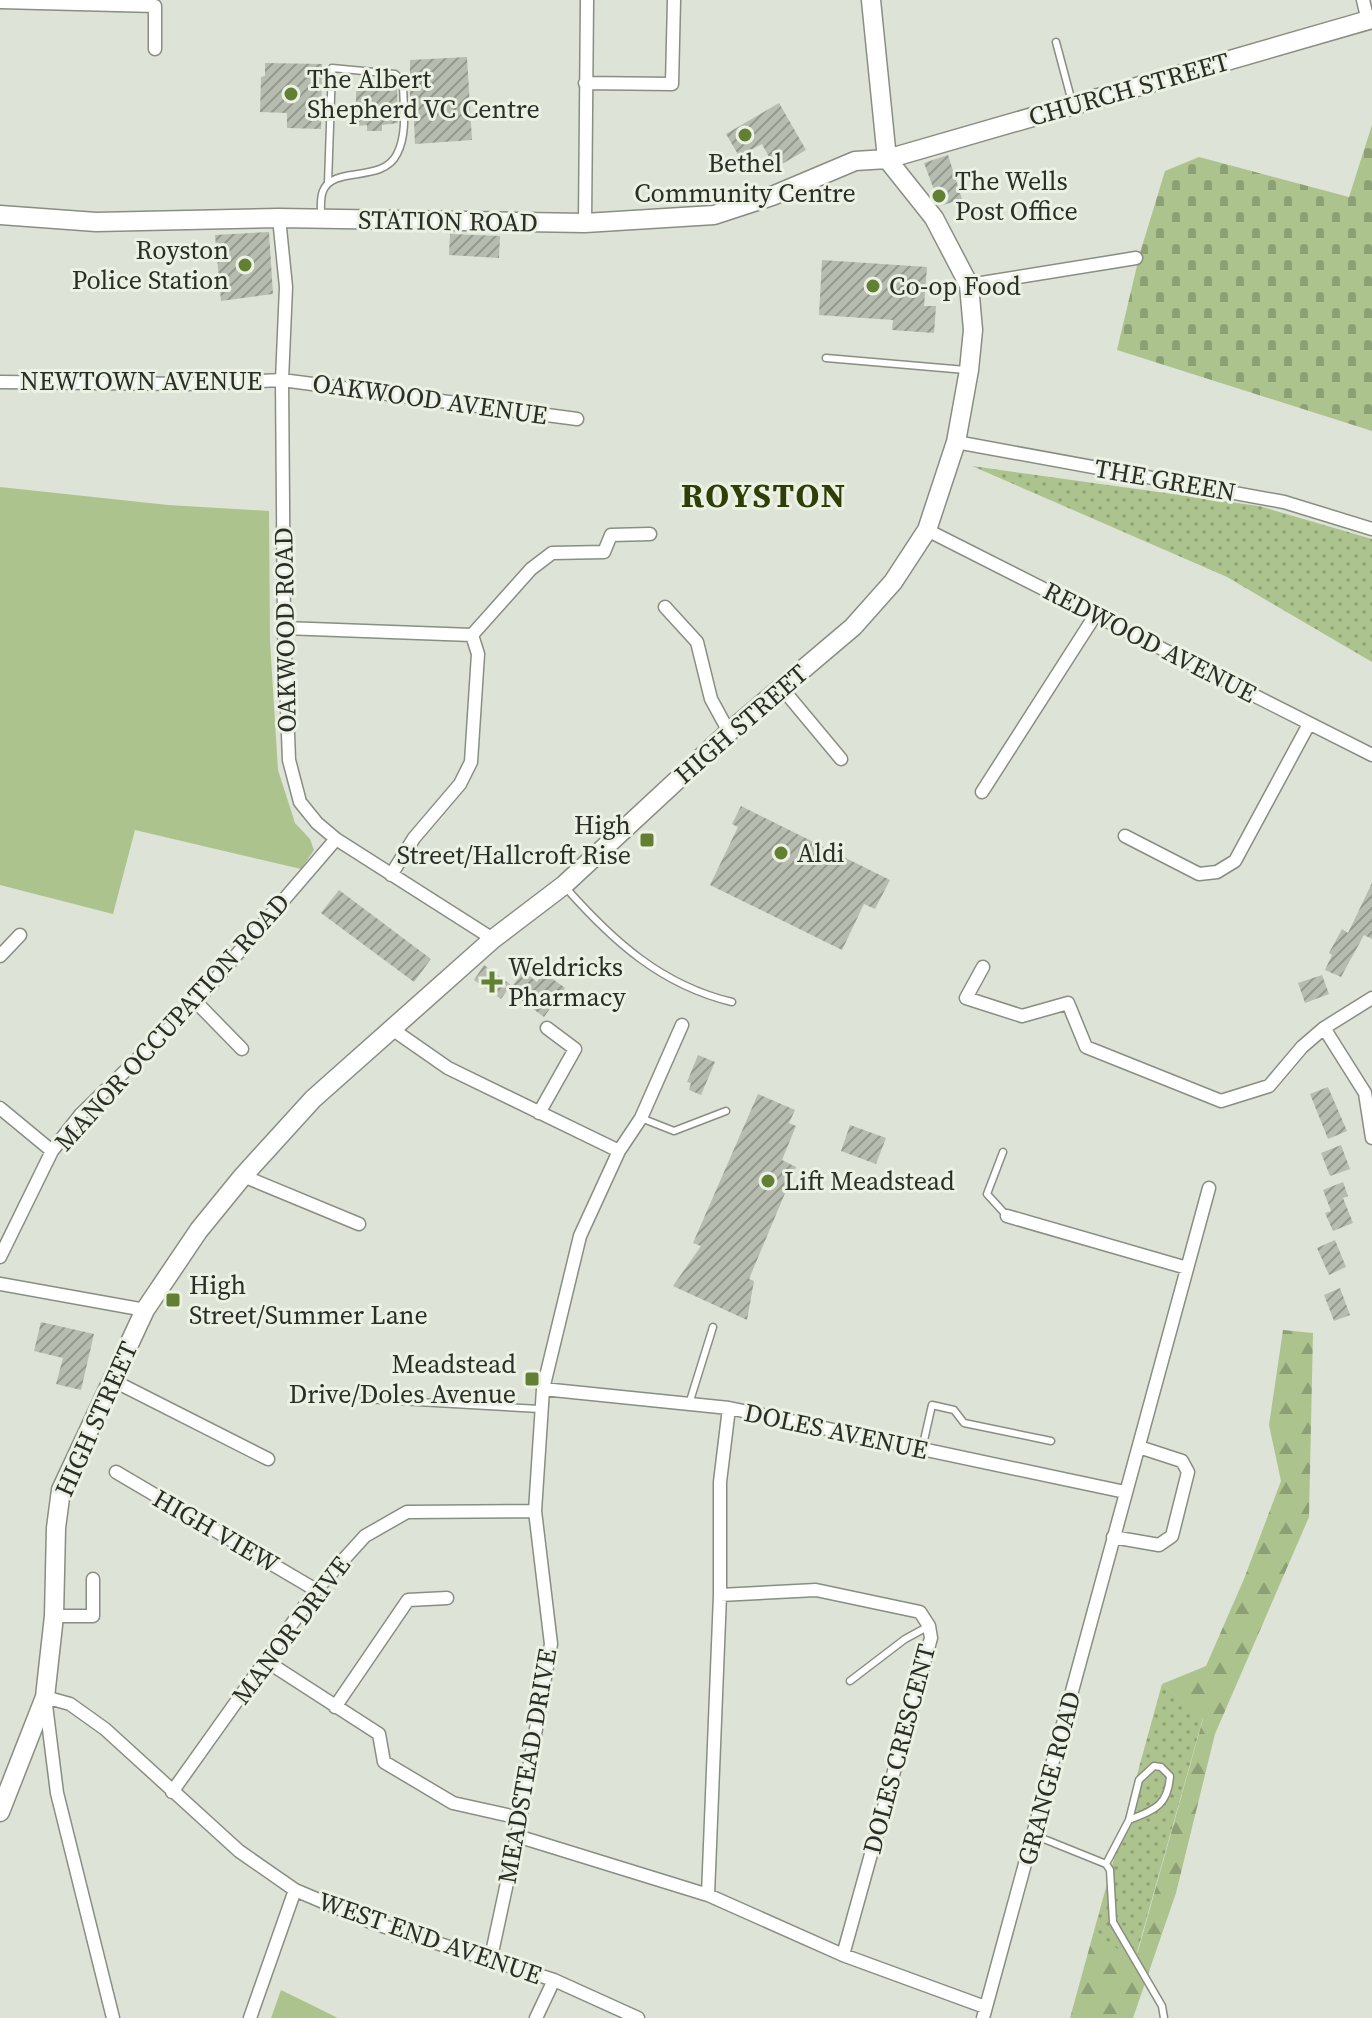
<svg xmlns="http://www.w3.org/2000/svg" width="1372" height="2018" viewBox="0 0 1372 2018" font-family="'Source Serif 4',serif">
<defs>
<pattern id="grass-dots" width="8" height="8" patternUnits="userSpaceOnUse" patternTransform="scale(2)"><rect width="8" height="8" fill="#adc38e"/><path d="M2 2h.1M6 6h.1" fill="none" stroke="#8d9f74" stroke-width="1.8" stroke-linecap="round"/></pattern>
<pattern id="forest-firs" width="22" height="20" patternUnits="userSpaceOnUse" patternTransform="scale(2)"><rect width="22" height="20" fill="#adc38e"/><path d="M5 1l3.5 6h-7zM16 11l3.5 6h-7z" fill="#8d9f74"/></pattern>
<pattern id="cemetery-stones" width="16" height="16" patternUnits="userSpaceOnUse" patternTransform="scale(2)"><rect width="16" height="16" fill="#adc38e"/><path d="M2 7V4a2 2 0 0 1 4 0v3zM10 15v-3a2 2 0 0 1 4 0v3z" fill="#8d9f74"/></pattern>
<pattern id="building-hatch" width="6" height="6" patternUnits="userSpaceOnUse" patternTransform="scale(2)"><rect width="6" height="6" fill="#b6bcaf"/><path d="M-1 1l2-2M0 6l6-6M5 7l2-2" fill="none" stroke="#94998e"/></pattern>
</defs>
<rect width="100%" height="100%" fill="#dde3d6"/>
<path fill="url(#grass-dots)" d="M 972,466 L 1259,506 L 1372,539 L 1372,662 L 1227,577 Z
M 1162,1684 L 1203,1718 L 1134,1963 L 1094,1931 Z"/>
<path fill="url(#forest-firs)" d="M 1283,1330 L 1313,1333 L 1309,1517 L 1215,1734 L 1176,1893 L 1133,2018 L 1070,2018 L 1094,1931 L 1135,1962 L 1203,1719 L 1162,1684 L 1206,1666 L 1244,1579 L 1281,1481 L 1269,1425 Z"/>
<path fill="url(#cemetery-stones)" d="M 1372,125 L 1372,431 L 1117,350 L 1140,253 L 1165,171 L 1199,157 L 1349,197 Z"/>
<path fill="#adc38e" d="M 0,487 L 168,505 L 269,511 L 270,642 L 278,770 L 295,823 L 310,839 L 314,850 L 301,869 L 135,830 L 113,914 L 0,885 Z
M 281,1990 L 338,2018 L 271,2018 Z"/>
<path fill="url(#building-hatch)" d="M 467,57 L 472,140 L 415,144 L 414,121 L 410,121 L 410,60 Z
M 265,63 L 322,64 L 321,129 L 287,128 L 287,113 L 260,112 L 261,77 L 265,76 Z
M 397,84 L 398,123 L 382,125 L 382,131 L 367,131 L 367,125 L 356,126 L 356,87 Z
M 779,103 L 806,150 L 775,168 L 762,144 L 739,156 L 726,134 Z
M 948,155 L 962,199 L 940,206 L 924,163 Z
M 269,232 L 273,294 L 221,301 L 215,235 Z
M 450,234 L 500,236 L 499,258 L 449,255 Z
M 822,260 L 927,267 L 924,306 L 936,306 L 934,333 L 892,330 L 893,320 L 819,315 Z
M 741,806 L 890,880 L 875,909 L 864,904 L 842,950 L 710,885 L 738,827 L 732,824 Z
M 1372,883 L 1372,939 L 1364,935 L 1341,977 L 1325,970 L 1332,955 L 1329,953 L 1342,929 L 1348,933 Z
M 339,890 L 431,959 L 414,982 L 321,913 Z
M 484,965 L 511,985 L 501,999 L 474,980 Z
M 523,971 L 537,982 L 543,972 L 565,988 L 544,1017 L 509,991 Z
M 1322,975 L 1329,994 L 1305,1003 L 1298,983 Z
M 698,1055 L 715,1062 L 701,1095 L 689,1090 L 691,1083 L 687,1082 Z
M 1328,1087 L 1347,1131 L 1328,1139 L 1310,1094 Z
M 758,1094 L 795,1110 L 789,1123 L 796,1126 L 782,1160 L 796,1167 L 749,1279 L 754,1281 L 747,1320 L 673,1286 L 701,1246 L 693,1243 Z
M 850,1125 L 886,1138 L 876,1164 L 841,1151 Z
M 1341,1145 L 1350,1169 L 1330,1176 L 1321,1153 Z
M 1343,1182 L 1348,1196 L 1343,1198 L 1353,1223 L 1333,1231 L 1325,1213 L 1331,1211 L 1323,1190 Z
M 1335,1240 L 1346,1267 L 1329,1275 L 1317,1248 Z
M 1340,1288 L 1350,1315 L 1334,1321 L 1324,1295 Z
M 41,1322 L 94,1334 L 81,1390 L 56,1384 L 63,1358 L 34,1351 Z"/>
<g fill="none" stroke-linecap="round" stroke-linejoin="round">
<g stroke="#888e81" stroke-width="9">
<path id="lane" d="M 1056,42 L 1072,102
M 321,215 C 321,208 320,198 323,191 C 333,165 382,184 397,154 C 408,133 403,104 403,81 L 395,74 L 332,68 L 328,183
M 826,358 L 966,370
M 566,888 C 613,941 661,985 732,1002
M 641,1118 L 674,1131 L 726,1111
M 1003,1152 L 987,1194 L 1007,1216
M 364,1399 L 540,1409
M 689,1404 L 713,1327
M 922,1449 L 932,1405 L 954,1410 L 964,1423 L 1051,1441
M 850,1681 L 905,1639 L 929,1626
M 1129,1820 C 1154,1810 1168,1806 1170,1776 L 1161,1767 L 1154,1766 L 1139,1780 L 1129,1820 L 1106,1864 L 1110,1870 L 1113,1922 L 1162,2006 L 1164,2018
M 1034,1835 L 1106,1864"/>
</g>
<g stroke="#888e81" stroke-width="15">
<path id="street" d="M 1363,0 L 1368,21
M 0,2 L 155,6 L 155,49
M 585,83 L 672,84 L 674,0
M 279,218 L 286,287 L 282,380 L 284,628 L 289,760 L 300,802 L 317,823 L 336,839 L 493,939
M 585,223 L 587,0
M 969,285 L 1136,258
M 0,382 L 188,384 L 282,380 L 577,419
M 956,442 L 1284,502 L 1372,529
M 927,530 L 1372,755
M 665,607 L 697,642 L 711,699 L 729,732
M 284,628 L 472,635 L 531,569 L 552,553 L 604,552 L 611,535 L 650,534
M 781,687 L 841,759
M 982,792 L 1096,614
M 1125,836 L 1199,874 L 1217,872 L 1235,861 L 1309,724
M 391,875 L 414,838 L 460,784 L 471,762 L 478,654 L 472,635
M 0,956 L 20,935
M 983,967 L 966,998 L 1022,1016 L 1068,1003 L 1086,1047 L 1221,1101 L 1269,1086 L 1302,1047 L 1324,1028 L 1372,998
M 196,1002 L 242,1049
M 1324,1028 L 1365,1093 L 1372,1138
M 392,1029 L 448,1068 L 619,1151 L 580,1236 L 543,1389 L 535,1511 L 551,1644 L 517,1836 L 490,1962
M 0,1108 L 52,1151
M 539,1113 L 575,1049 L 547,1028
M 619,1151 L 641,1118 L 682,1025
M 243,1176 L 359,1224
M 1007,1216 L 1187,1268
M 0,1257 L 52,1151 L 81,1114 L 196,1002 L 336,839
M 0,1284 L 145,1310
M 110,1379 L 268,1459
M 543,1389 L 729,1408 L 1125,1492
M 116,1472 L 316,1590
M 1113,1537 L 1159,1545 L 1172,1536 L 1188,1472 L 1182,1461 L 1139,1447
M 720,1595 L 720,1482 L 729,1408
M 54,1616 L 93,1616 L 93,1579
M 266,1661 L 379,1734 L 384,1762 L 453,1803 L 520,1818
M 335,1707 L 408,1600 L 447,1598
M 172,1792 L 316,1590 L 365,1536 L 407,1512 L 535,1511
M 517,1836 L 708,1895 L 843,1955 L 985,2007
M 708,1895 L 720,1595 L 816,1590 L 920,1612 L 929,1626 L 931,1638 L 843,1955
M 113,2018 L 57,1793 L 45,1697 L 70,1704 L 105,1729 L 239,1851 L 295,1890 L 373,1923 L 554,1980 L 638,2018
M 250,2018 L 295,1890
M 536,2018 L 554,1980
M 983,2018 L 1209,1188"/>
</g>
<g stroke="#888e81" stroke-width="21">
<path id="secondary" d="M 871,0 L 887,159
M 0,215 L 96,222 L 279,218 L 585,223 L 714,215 L 772,196 L 855,161 L 887,159 L 1372,19
M 0,1812 L 45,1697 L 54,1616 L 56,1528 L 61,1490 L 145,1310 L 199,1230 L 243,1176 L 313,1099 L 493,939 L 564,885 L 729,732 L 853,627 L 893,582 L 927,530 L 956,442 L 969,370 L 973,330 L 969,285 L 934,218 L 887,159"/>
</g>
<use href="#lane" stroke="#fff" stroke-width="6"/>
<use href="#street" stroke="#fff" stroke-width="12"/>
<use href="#secondary" stroke="#fff" stroke-width="18"/>
</g>
<g fill="#637f33" stroke="#ebf1e3" stroke-width="3">
<circle cx="291" cy="94" r="8"/>
<circle cx="745" cy="135" r="8"/>
<circle cx="939" cy="196" r="8"/>
<circle cx="245" cy="265" r="8"/>
<circle cx="873" cy="286" r="8"/>
<rect x="639" y="832" width="16" height="16" rx="4"/>
<circle cx="781" cy="853" r="8"/>
<path d="M488 970h8v8h8v8h-8v8h-8v-8h-8v-8h8z"/>
<circle cx="768" cy="1181" r="8"/>
<rect x="165" y="1292" width="16" height="16" rx="4"/>
<rect x="524" y="1371" width="16" height="16" rx="4"/>
</g>
<g text-anchor="middle" dominant-baseline="central" stroke-width="6" stroke-linejoin="round" paint-order="stroke">
<g font-size="26" fill="#2b2e28" stroke="#ebf1e3" text-anchor="start">
<text x="307" y="79">The Albert<tspan x="307" dy="30">Shepherd VC Centre</tspan></text>
<text x="745" y="163" text-anchor="middle">Bethel<tspan x="745" dy="30">Community Centre</tspan></text>
<text x="955" y="181">The Wells<tspan x="955" dy="30">Post Office</tspan></text>
<text x="229" y="250" text-anchor="end">Royston<tspan x="229" dy="30">Police Station</tspan></text>
<text x="889" y="286">Co-op Food</text>
<text x="631" y="825" text-anchor="end">High<tspan x="631" dy="30">Street/Hallcroft Rise</tspan></text>
<text x="797" y="853">Aldi</text>
<text x="508" y="967">Weldricks<tspan x="508" dy="30">Pharmacy</tspan></text>
<text x="784" y="1181">Lift Meadstead</text>
<text x="189" y="1285">High<tspan x="189" dy="30">Street/Summer Lane</tspan></text>
<text x="516" y="1364" text-anchor="end">Meadstead<tspan x="516" dy="30">Drive/Doles Avenue</tspan></text>
</g>
<g font-size="26" fill="#2b2e28" stroke="#ebf1e3">
<text transform="translate(1129 89) rotate(-16)">CHURCH STREET</text>
<text transform="translate(448 221) rotate(1)">STATION ROAD</text>
<text x="141" y="381">NEWTOWN AVENUE</text>
<text transform="translate(430 399) rotate(8)">OAKWOOD AVENUE</text>
<text transform="translate(1165 480) rotate(10)">THE GREEN</text>
<text transform="translate(285 630) rotate(-91)">OAKWOOD ROAD</text>
<text transform="translate(1150 642) rotate(27)">REDWOOD AVENUE</text>
<text transform="translate(741 724) rotate(-41)">HIGH STREET</text>
<text transform="translate(172 1022) rotate(-48)">MANOR OCCUPATION ROAD</text>
<text transform="translate(96 1419) rotate(-66)">HIGH STREET</text>
<text transform="translate(836 1431) rotate(12)">DOLES AVENUE</text>
<text transform="translate(216 1531) rotate(30)">HIGH VIEW</text>
<text transform="translate(291 1630) rotate(-53)">MANOR DRIVE</text>
<text transform="translate(899 1749) rotate(-75)">DOLES CRESCENT</text>
<text transform="translate(527 1766) rotate(-80)">MEADSTEAD DRIVE</text>
<text transform="translate(1049 1778) rotate(-75)">GRANGE ROAD</text>
<text transform="translate(430 1938) rotate(19)">WEST END AVENUE</text>
</g>
<g font-size="34" font-weight="bold" letter-spacing="2" fill="#2d3f07" stroke="#ebf1e3">
<text x="764" y="495">ROYSTON</text>
</g>
</g>
</svg>
